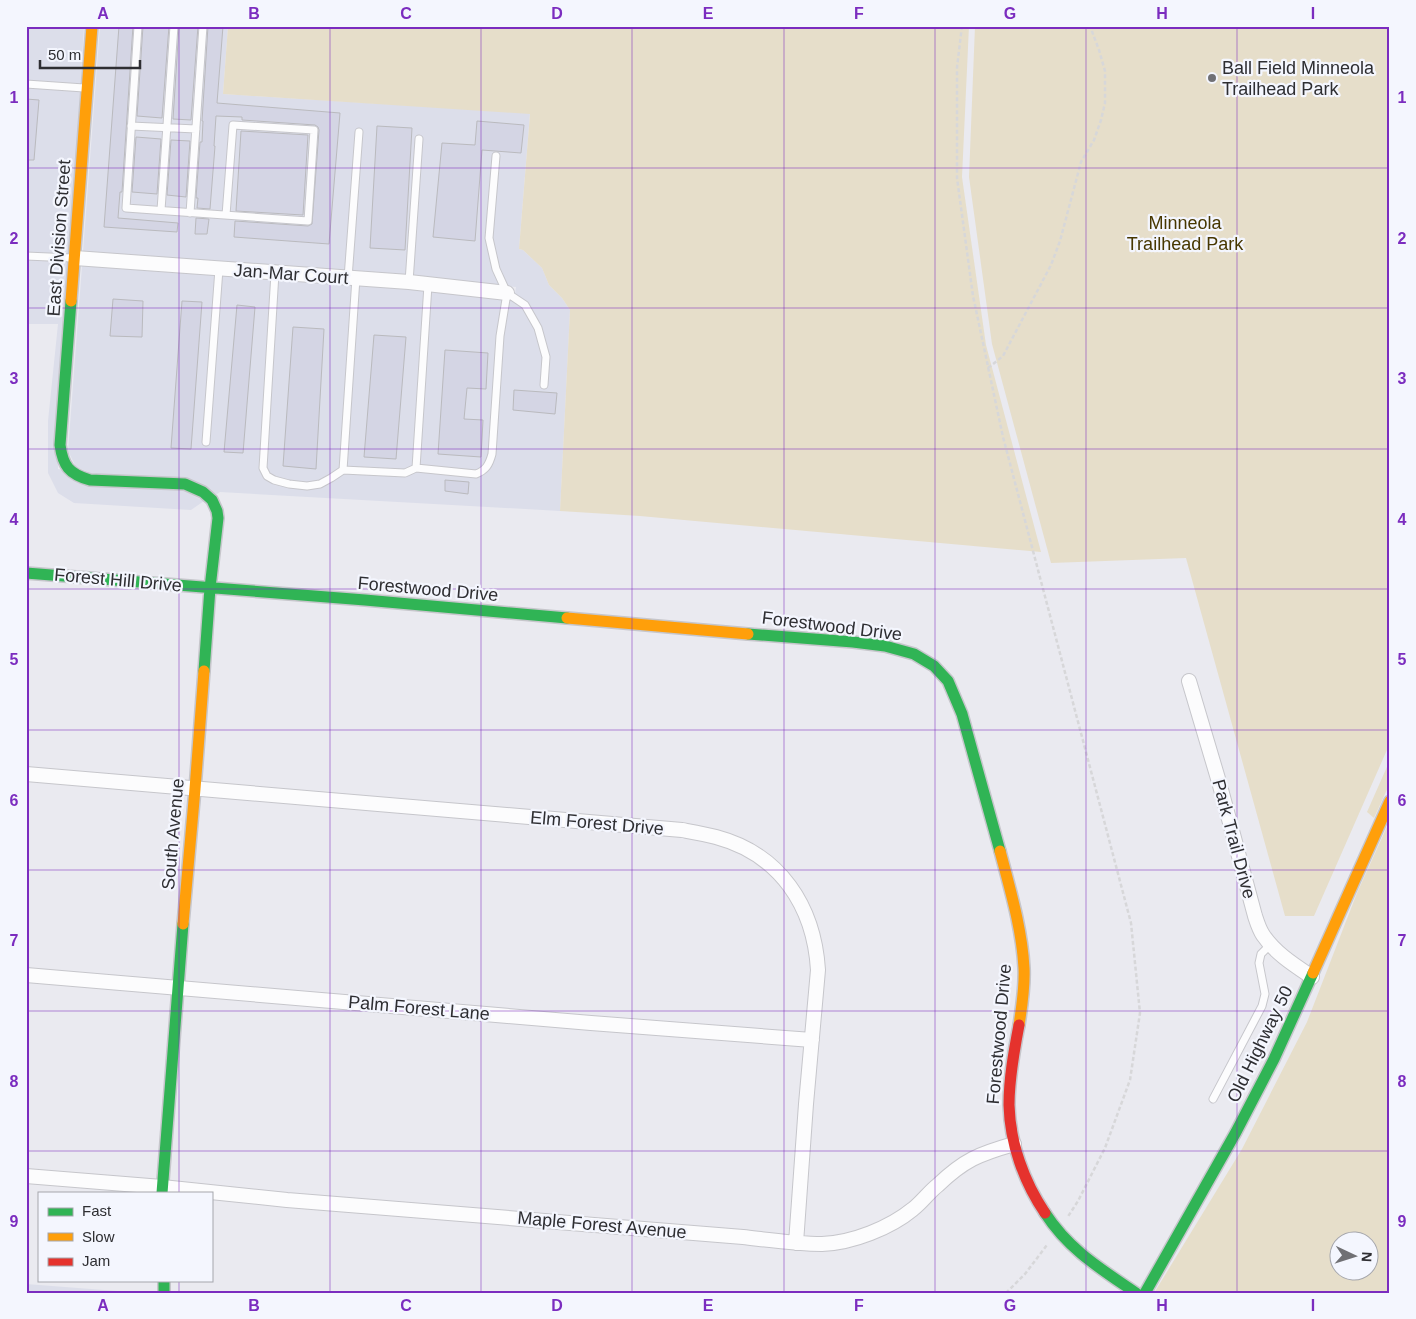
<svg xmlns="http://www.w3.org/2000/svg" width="1416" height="1319" viewBox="0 0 1416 1319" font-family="Arial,sans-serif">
<rect width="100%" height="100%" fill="#eaeaf0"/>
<path fill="#dcdeea" d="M 26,26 L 84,26 L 58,469 L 184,491 L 204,501 L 191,510 L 74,503 L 58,493 L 48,473 L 48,421 L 58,324 L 26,324 Z
M 100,26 L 228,26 L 223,94 L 530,113 L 519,249 L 523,250 L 542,268 L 549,285 L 562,298 L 570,310 L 560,511 L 220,492 L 217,494 L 91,473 L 76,467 L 68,451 L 82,266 L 408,289 L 514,301 L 516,287 L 461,282 L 83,252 Z
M 26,1284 L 143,1293 L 26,1293 Z"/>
<path fill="#e6deca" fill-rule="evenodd" d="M 228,26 L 969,26 L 962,177 L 986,345 L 1041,552 L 640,516 L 560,511 L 570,310 L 562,298 L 549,285 L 542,268 L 523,250 L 519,249 L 530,114 L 223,94 Z
M 975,26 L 1390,26 L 1390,743 L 1314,916 L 1285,916 L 1186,558 L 1051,563 L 992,344 L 969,177 Z
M 1390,760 L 1390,783 L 1374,818 L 1367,812 Z
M 1390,820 L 1390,1293 L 1154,1293 L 1242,1149 L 1307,1022 L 1357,893 ZM 1338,1242 L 1368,1242 L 1368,1272 L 1338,1272 Z"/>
<path fill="#d4d5e4" stroke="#bababe" d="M 119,26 L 133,26 L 122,192 L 120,192 L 118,218 L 178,223 L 177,232 L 104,227 Z
M 143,26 L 169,26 L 162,118 L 137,116 Z
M 179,26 L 198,26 L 191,120 L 173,119 Z
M 208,26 L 223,26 L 217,103 L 340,113 L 329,244 L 234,237 L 235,221 L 308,226 L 312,224 L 319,130 L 318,127 L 315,125 L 242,120 L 242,117 L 216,116 L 214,146 L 215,146 L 210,209 L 197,208 L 198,198 L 196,198 L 200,142 L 202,142 L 203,121 L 202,121 Z
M 26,99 L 39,100 L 34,160 L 26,160 Z
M 477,121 L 524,125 L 521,153 L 482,150 L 475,241 L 433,237 L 442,143 L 475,145 Z
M 377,126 L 412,128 L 405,250 L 370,248 Z
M 241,131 L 308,135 L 303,215 L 236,211 Z
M 136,137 L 161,139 L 157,194 L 132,192 Z
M 171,140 L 190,141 L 186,197 L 167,195 Z
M 196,218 L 209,219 L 207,234 L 195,234 Z
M 113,299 L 143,301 L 142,337 L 110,336 Z
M 182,301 L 202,302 L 191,449 L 171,448 Z
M 237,305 L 255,307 L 243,453 L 224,452 Z
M 293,327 L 324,329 L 316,469 L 283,466 Z
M 374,335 L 406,337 L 396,459 L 364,457 Z
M 445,350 L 488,353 L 486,389 L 467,388 L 464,419 L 483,420 L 481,457 L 438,454 Z
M 514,390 L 557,393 L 555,414 L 513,410 Z
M 445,480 L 469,482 L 468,494 L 445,491 Z"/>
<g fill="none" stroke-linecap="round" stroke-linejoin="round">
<g stroke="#c6c6cb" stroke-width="9">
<path id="lane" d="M 138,26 L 126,208 L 308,221 L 314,130 L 233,125 L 226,215
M 26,84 L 84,88
M 131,126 L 196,129
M 496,156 L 489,238 L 496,269 L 507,293 L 525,305 L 538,328 L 546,357 L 544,385
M 161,210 L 174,26
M 190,213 L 203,26
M 26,256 L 72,258
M 275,273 L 263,468 L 267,476 L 274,480 L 289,484 L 307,486 L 320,484 L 331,478 L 343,470 L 405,473 L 416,468 L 428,285
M 348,278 L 359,132
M 409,282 L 419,139
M 206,442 L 219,269
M 416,468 L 476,474 C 486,470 489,465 492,454 L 500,336 L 507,293
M 343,470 L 356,278
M 1213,1099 L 1262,1006 L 1265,994 L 1259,963 L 1261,954 L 1271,944"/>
</g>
<g stroke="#c6c6cb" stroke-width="16">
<path id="street" d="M 75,258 L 409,282 L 507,293
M 1189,681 L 1219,782 L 1255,916 C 1257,922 1259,929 1263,935 C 1275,953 1294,965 1312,977
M 26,774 L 682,830 C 693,832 705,834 716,837 C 780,854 814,906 818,970 L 806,1104 L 796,1243
M 26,975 L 591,1023 L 812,1040
M 26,1176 L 162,1187 L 287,1200 L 743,1237 C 769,1240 796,1244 822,1244 C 852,1243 890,1228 913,1209 C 922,1202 929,1192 938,1185 C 964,1160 979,1154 1014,1144"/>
</g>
<g stroke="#c6c6cb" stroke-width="14">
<path id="fast" d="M 71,301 L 60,445 C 63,466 69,474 90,480 L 185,484 L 203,492 L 212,500 L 217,511 L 218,518 L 210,588 L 204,671
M 26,573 L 365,600 L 567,618
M 748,634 L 853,642 L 885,646 L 914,654 L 934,666 L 948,681 L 962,714 L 1000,851
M 162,1193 L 183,924
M 1045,1213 C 1069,1250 1101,1269 1136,1293
M 164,1280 L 164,1293
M 1145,1293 L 1236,1132 L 1274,1059 L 1313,973"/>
</g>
<g stroke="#c6c6cb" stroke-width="14">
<path id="slow" d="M 71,301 L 92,26
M 567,618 L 748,634
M 1000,851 C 1010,889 1022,929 1024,968 C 1025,987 1022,1006 1019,1025
M 183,924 L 195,789 L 204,671
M 1313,973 L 1390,801"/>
</g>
<g stroke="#c6c6cb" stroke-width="14">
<path id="jam" d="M 1019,1025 C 1014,1051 1009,1078 1009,1105 C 1010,1143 1024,1182 1045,1213"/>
</g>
<path stroke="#d7d7d9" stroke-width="2.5" stroke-dasharray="4 2.5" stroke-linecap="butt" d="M 962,26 L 957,67 L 957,178 L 973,296 L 1003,437 L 1131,923 L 1140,1013 L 1130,1080 L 1105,1148 L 1078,1201 L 1067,1218
M 988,368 L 1003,356 L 1051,265 L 1060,241 L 1081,162 L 1094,140 L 1101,120 L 1105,103 L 1105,71 L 1099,50 L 1090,26
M 1006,1293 L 1025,1274 L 1047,1245"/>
<use href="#lane" stroke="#fcfcfd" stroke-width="7"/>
<use href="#street" stroke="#fcfcfd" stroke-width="14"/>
<use href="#fast" stroke="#30b455" stroke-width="11"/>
<use href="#slow" stroke="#ff9f0a" stroke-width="11"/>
<use href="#jam" stroke="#e5322d" stroke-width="11"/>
</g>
<path fill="none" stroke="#7b2cbf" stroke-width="1" stroke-opacity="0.55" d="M 179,26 L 179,1193M 330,26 L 330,1293M 481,26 L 481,1293M 632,26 L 632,1293M 784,26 L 784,1293M 935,26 L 935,1293M 1086,26 L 1086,1293M 1237,26 L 1237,1293M 26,168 L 1390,168M 26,308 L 1390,308M 26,449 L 1390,449M 26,589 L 1390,589M 26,730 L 1390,730M 26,870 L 1390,870M 26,1011 L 1390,1011M 26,1151 L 1390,1151M 179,1280 L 179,1293"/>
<circle fill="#707074" stroke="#f4f6fe" stroke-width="2" cx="1212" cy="78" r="5"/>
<g text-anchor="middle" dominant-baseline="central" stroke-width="4.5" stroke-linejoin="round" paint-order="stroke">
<g font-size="18" fill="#2e2e32" stroke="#f4f6fe" text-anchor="start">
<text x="1222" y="68">Ball Field Minneola<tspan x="1222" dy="21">Trailhead Park</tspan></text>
</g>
<g font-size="18" fill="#473700" stroke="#f4f6fe">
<text x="1185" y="223">Minneola<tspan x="1185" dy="21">Trailhead Park</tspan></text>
</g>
<g font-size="18" fill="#2e2e32" stroke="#f4f6fe">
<text transform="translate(59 238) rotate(-86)">East Division Street</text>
<text transform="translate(291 274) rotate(4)">Jan-Mar Court</text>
<text transform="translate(118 580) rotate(5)">Forest Hill Drive</text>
<text transform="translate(428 589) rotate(5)">Forestwood Drive</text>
<text transform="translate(832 626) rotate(7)">Forestwood Drive</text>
<text transform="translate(597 823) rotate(5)">Elm Forest Drive</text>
<text transform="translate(173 834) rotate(-85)">South Avenue</text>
<text transform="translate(1234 839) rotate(75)">Park Trail Drive</text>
<text transform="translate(419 1008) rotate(5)">Palm Forest Lane</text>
<text transform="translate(999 1034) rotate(-85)">Forestwood Drive</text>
<text transform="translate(1260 1044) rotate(-64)">Old Highway 50</text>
<text transform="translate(602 1225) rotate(5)">Maple Forest Avenue</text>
</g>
</g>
<rect width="1416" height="1319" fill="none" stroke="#f4f6fe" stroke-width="55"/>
<rect x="38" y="1192" width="175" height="90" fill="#f4f6fe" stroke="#a5a6ac"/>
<rect x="48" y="1208" width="25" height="8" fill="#30b455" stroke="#a5a6ac"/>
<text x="82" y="1216" font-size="15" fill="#2e2e32">Fast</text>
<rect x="48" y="1233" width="25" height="8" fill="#ff9f0a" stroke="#a5a6ac"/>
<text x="82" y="1242" font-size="15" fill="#2e2e32">Slow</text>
<rect x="48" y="1258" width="25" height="8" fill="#e5322d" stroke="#a5a6ac"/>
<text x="82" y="1266" font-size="15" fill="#2e2e32">Jam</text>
<g transform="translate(1354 1256) rotate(94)"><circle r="24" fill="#f4f6fe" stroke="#a5a6ac"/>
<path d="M0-4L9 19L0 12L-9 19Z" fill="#707074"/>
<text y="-8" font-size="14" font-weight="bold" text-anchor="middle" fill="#2e2e32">N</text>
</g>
<path d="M40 60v8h100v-8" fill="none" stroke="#2e2e32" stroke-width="2.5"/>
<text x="48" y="60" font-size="15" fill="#2e2e32" stroke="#f4f6fe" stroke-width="4" paint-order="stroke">50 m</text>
<rect x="28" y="28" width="1360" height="1264" fill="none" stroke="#7b2cbf" stroke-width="2"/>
<g font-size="16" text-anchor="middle" font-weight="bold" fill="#7b2cbf">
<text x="103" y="19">A</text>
<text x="254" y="19">B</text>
<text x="406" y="19">C</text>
<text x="557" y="19">D</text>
<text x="708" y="19">E</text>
<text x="859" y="19">F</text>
<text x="1010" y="19">G</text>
<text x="1162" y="19">H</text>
<text x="1313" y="19">I</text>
<text x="14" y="103">1</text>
<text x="1402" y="103">1</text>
<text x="14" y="244">2</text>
<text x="1402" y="244">2</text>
<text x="14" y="384">3</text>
<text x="1402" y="384">3</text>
<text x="14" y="525">4</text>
<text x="1402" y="525">4</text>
<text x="14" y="665">5</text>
<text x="1402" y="665">5</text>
<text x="14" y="806">6</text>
<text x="1402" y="806">6</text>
<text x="14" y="946">7</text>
<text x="1402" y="946">7</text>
<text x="14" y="1087">8</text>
<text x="1402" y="1087">8</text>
<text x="14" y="1227">9</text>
<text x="1402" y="1227">9</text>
<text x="103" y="1311">A</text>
<text x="254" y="1311">B</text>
<text x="406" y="1311">C</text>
<text x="557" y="1311">D</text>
<text x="708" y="1311">E</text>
<text x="859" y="1311">F</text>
<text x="1010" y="1311">G</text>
<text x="1162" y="1311">H</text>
<text x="1313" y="1311">I</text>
</g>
</svg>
